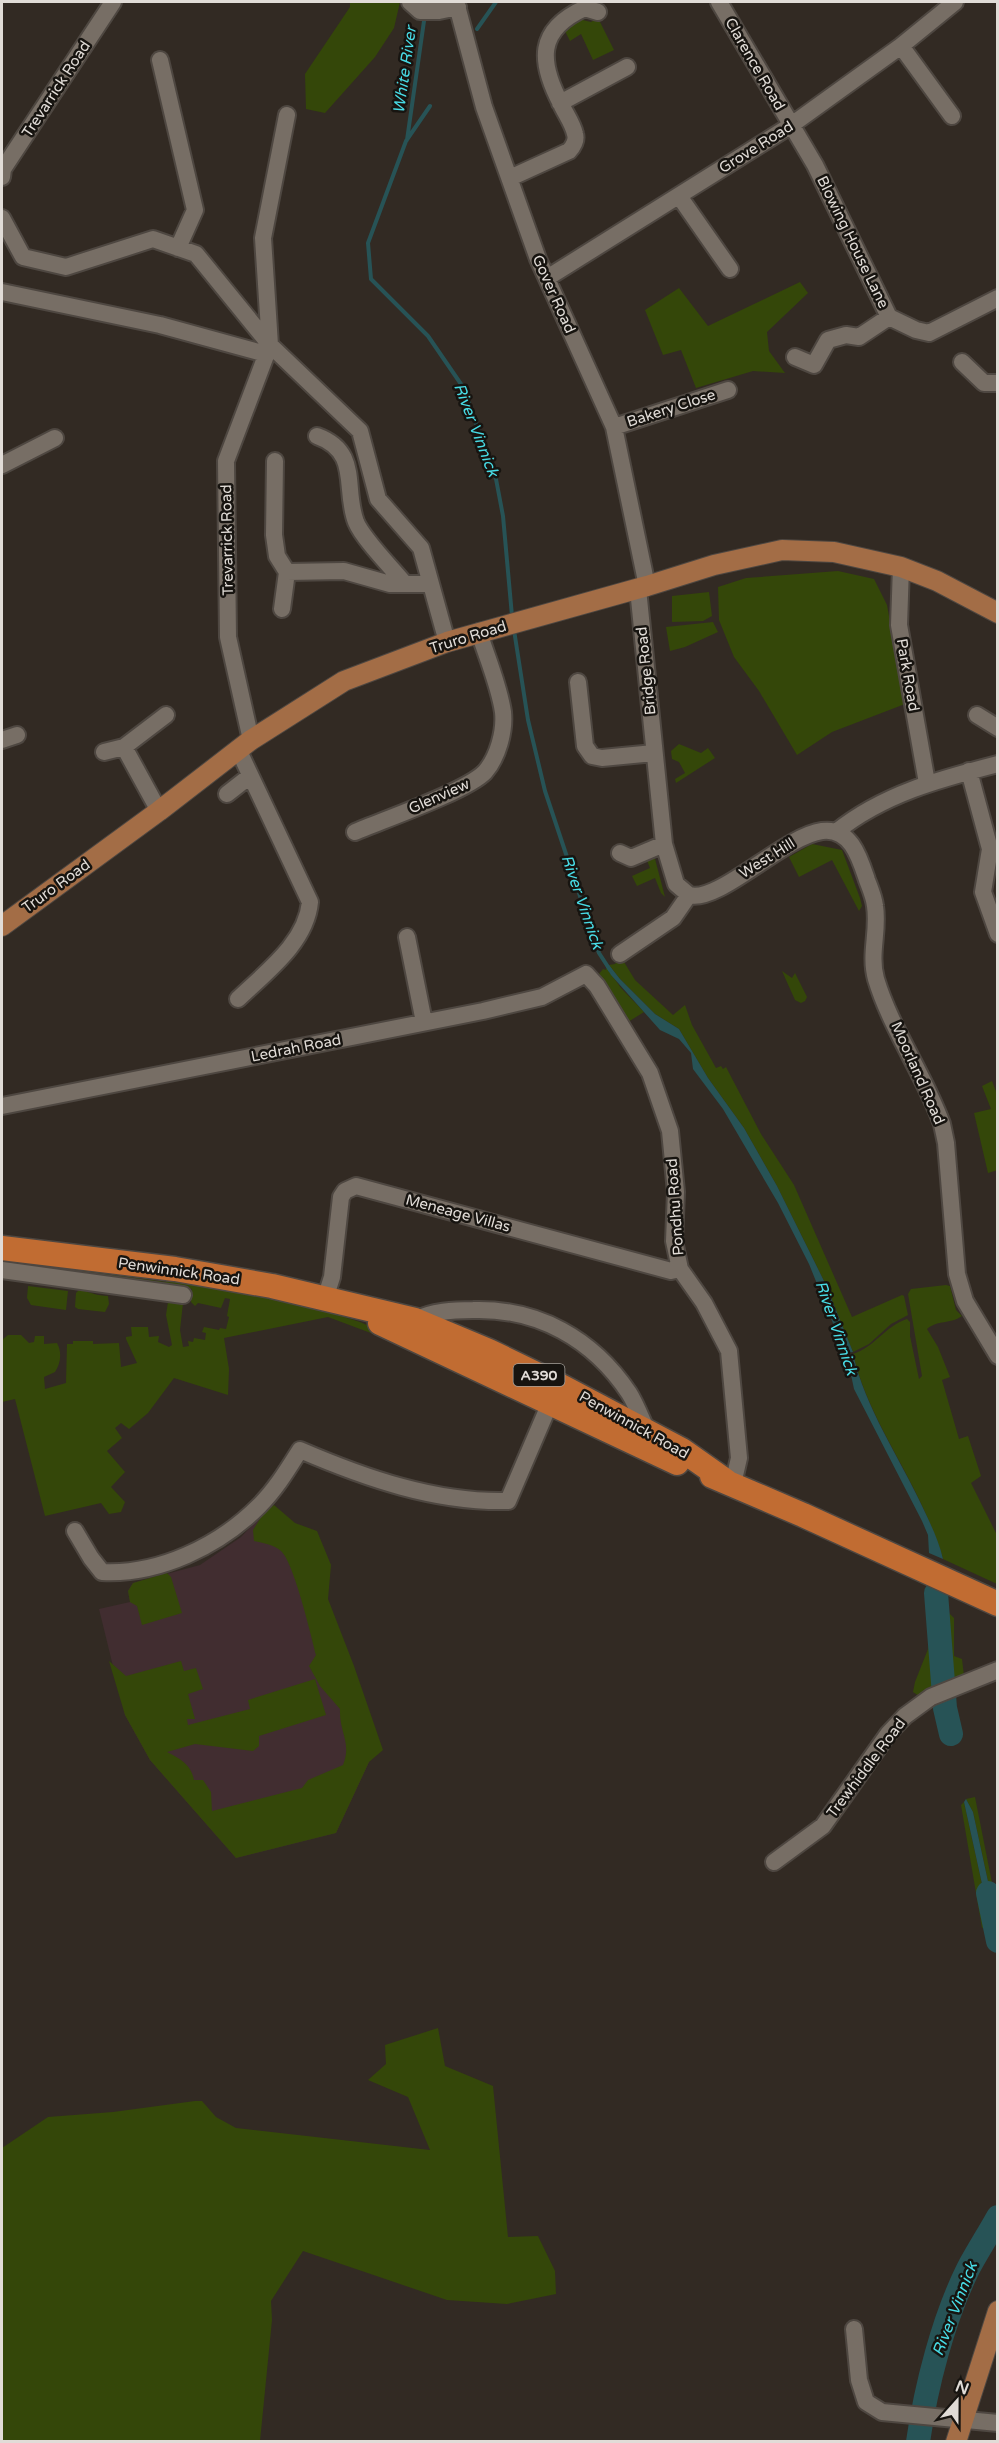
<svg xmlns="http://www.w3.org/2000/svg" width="999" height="2443" viewBox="0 0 999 2443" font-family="'Varela Round',sans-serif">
<rect width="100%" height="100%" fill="#322a23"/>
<path fill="#412d30" d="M 263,1514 L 299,1567 L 369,1762 L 336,1833 L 236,1858 L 150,1760 L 125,1715 L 99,1609 L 130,1602 L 128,1591 L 133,1583 L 200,1565 L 241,1537 Z"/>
<path fill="#344709" d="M 350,2 L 400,2 L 394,28 L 375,57 L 325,113 L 306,109 L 305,74 L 350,7 Z
M 574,18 L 591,22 L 598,18 L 614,50 L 593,60 L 581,34 L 570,41 L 562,25 Z
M 800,282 L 808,293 L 767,332 L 769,351 L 785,373 L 753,371 L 696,388 L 681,350 L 663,355 L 645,310 L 679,288 L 708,326 Z
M 838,571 L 874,579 L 887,605 L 905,704 L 832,732 L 797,755 L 759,691 L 734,657 L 719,620 L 718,587 L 746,578 Z
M 709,592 L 712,616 L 703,621 L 672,622 L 672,596 Z
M 713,622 L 718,632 L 685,647 L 670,651 L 666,627 Z
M 679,744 L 701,753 L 708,748 L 715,758 L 676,783 L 675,779 L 685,773 L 679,762 L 672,759 L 671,751 Z
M 812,844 L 842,850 L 860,898 L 862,906 L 859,911 L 832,860 L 799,877 L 789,857 Z
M 654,855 L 665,897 L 661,893 L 655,878 L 637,886 L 632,876 L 650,868 L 646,858 Z
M 621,957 L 635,980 L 673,1015 L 685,1005 L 692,1025 L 716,1068 L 721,1066 L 723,1069 L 726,1067 L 761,1134 L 794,1185 L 852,1317 L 902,1295 L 904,1296 L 908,1315 L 891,1324 L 869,1344 L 853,1352 L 825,1283 L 777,1186 L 744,1128 L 708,1078 L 679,1029 L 655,1014 L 620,979 L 609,965 L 615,964 Z
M 606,967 L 621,988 L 644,1012 L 628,1022 L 599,974 L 603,969 L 606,970 Z
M 782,971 L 792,978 L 795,973 L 807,997 L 805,1001 L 801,1003 L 795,1000 Z
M 992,1081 L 997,1094 L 998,1170 L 988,1173 L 974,1113 L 991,1109 L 982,1086 Z
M 61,1268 L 166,1282 L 167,1279 L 288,1299 L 360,1322 L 467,1369 L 328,1317 L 224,1338 L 229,1369 L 228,1395 L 174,1378 L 148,1413 L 129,1429 L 121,1423 L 115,1428 L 122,1438 L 107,1451 L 125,1472 L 111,1487 L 125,1502 L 121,1512 L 109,1514 L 101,1503 L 45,1516 L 15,1399 L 2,1402 L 2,1340 L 8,1335 L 21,1335 L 29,1343 L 34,1342 L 35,1336 L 44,1336 L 44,1344 L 57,1343 C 62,1352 61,1363 55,1372 L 44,1377 L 45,1389 L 66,1383 L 67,1344 L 73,1344 L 73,1341 L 93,1341 L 93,1344 L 119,1343 L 121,1367 L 137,1363 L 126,1339 L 126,1337 L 132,1336 L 131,1327 L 148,1327 L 149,1337 L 159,1336 L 158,1342 L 169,1347 L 172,1345 L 166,1315 L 168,1302 L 183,1303 L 180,1330 L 183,1347 L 189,1346 L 188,1341 L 193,1342 L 194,1338 L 205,1340 L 206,1333 L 202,1332 L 204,1327 L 219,1330 L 220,1328 L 226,1329 L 229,1317 L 227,1316 L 230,1299 L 225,1298 L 221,1308 L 198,1303 L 195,1306 L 191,1302 L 192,1289 L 61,1271 Z
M 946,1285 L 950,1286 L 956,1310 L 962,1316 C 951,1324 937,1320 927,1329 L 938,1347 L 950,1377 L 942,1380 L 959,1439 L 968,1436 L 981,1476 L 971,1483 L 997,1535 L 997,1584 L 943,1559 C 939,1543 932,1528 925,1512 C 902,1460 866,1410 853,1354 C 875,1347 885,1326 907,1319 L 910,1322 L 910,1336 L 919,1379 L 922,1376 L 908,1294 L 911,1289 Z
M 28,1286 L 68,1291 L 66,1310 L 31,1305 L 27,1298 Z
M 79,1290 C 90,1292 97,1296 108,1296 L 109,1304 L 105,1312 L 78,1309 L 75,1307 L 76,1293 Z
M 274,1505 L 295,1523 L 317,1531 L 331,1565 L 328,1599 L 354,1666 L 383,1750 L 369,1762 L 336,1833 L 236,1858 L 150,1760 L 125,1715 L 109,1661 L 126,1676 L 181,1661 L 184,1671 L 196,1668 L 203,1689 L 188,1694 L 195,1719 L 187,1719 L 188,1725 L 250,1709 L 248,1700 L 315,1679 L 326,1715 L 259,1736 L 259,1746 L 253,1751 L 195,1744 L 167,1752 C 179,1758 191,1764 194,1780 L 203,1780 L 211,1792 L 212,1811 L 302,1788 L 308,1780 L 343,1765 C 352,1742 339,1733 340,1709 L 320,1686 L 309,1666 L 316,1655 C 311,1635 294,1563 281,1551 C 275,1545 263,1543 254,1541 L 253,1530 L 263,1514 Z
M 167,1573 L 171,1577 L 182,1613 L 142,1625 L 137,1606 L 130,1602 L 128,1591 L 133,1583 Z
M 947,1611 L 954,1618 L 954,1656 L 962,1659 L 964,1676 L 946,1687 L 940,1612 Z
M 936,1612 L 938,1690 L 919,1696 L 913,1692 L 915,1682 L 928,1649 L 930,1613 Z
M 975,1797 L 997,1908 L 997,1923 L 973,1812 L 966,1799 Z
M 964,1802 L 991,1925 L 982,1928 L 961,1805 Z
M 438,2028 L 445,2066 L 493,2086 L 508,2237 L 538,2236 L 555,2271 L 556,2294 L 507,2304 L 447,2300 L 303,2251 L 271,2301 L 272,2320 L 260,2441 L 2,2441 L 2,2148 L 48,2117 L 113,2112 L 195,2101 L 202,2101 L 216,2117 L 236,2128 L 430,2150 L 408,2097 L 368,2080 L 386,2064 L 385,2045 Z"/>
<path fill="#275356" d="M 609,965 L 620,979 L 655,1014 L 679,1029 L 708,1078 L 744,1128 L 777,1186 L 825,1283 L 853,1352 L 845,1353 L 809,1264 L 778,1203 L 723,1109 L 693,1069 L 691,1053 L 679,1039 L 660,1030 L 611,975 L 606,967 Z
M 853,1354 C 865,1408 900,1458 923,1508 C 931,1525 939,1541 943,1559 L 929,1553 L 928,1535 L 922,1521 L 854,1389 L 847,1356 Z
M 936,1612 L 940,1612 L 946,1687 L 938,1690 Z
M 966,1799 L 973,1812 L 997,1923 L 991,1925 L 964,1802 Z"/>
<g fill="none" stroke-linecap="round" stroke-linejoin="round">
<path stroke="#275356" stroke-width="4" d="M 477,29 L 496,2
M 430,106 L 406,141 L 368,243 L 371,279 L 428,336 L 463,387 L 496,479 L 503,516 L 512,616
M 407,140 L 425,14
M 514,630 L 528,720 L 545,791 L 599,953 L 610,970
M 936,1585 L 936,1593"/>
<path stroke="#275356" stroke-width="24" d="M 936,1593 L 945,1708 L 951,1734
M 988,1893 L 998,1941
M 918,2442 C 926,2386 943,2320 968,2269 C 977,2252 988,2235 998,2217"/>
<g stroke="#4e4741" stroke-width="20">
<path id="minor" d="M 410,2 L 420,11 L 439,11 L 458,7
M 456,2 L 484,107 L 538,259 L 614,427 L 647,586
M 719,2 L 815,165 L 889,317 L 916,330 L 929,333 L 998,298
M 901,46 L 952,116
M 160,60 L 195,210 L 178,248
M 560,103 L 627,67
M 287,115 L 263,238 L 270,345 L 360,431 L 378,499 L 421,548 L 447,642
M 2,177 L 3,169 L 113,2
M 510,178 L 569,151 C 573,147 577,140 575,134 C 573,124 565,113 561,104 C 539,62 536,30 585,8 L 598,12
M 679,196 L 730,269
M 2,218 L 23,257 L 66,267 L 153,239 L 196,254 L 270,345 L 226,461 L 228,637 L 251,740
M 547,278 L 790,126 L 901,46 L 955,2
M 2,292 L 160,325 L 266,354
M 795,357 L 814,365 L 828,340 L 846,335 L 859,337 L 889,317
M 962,362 L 984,383 L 998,383
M 614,427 L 728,390
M 317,436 C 361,452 343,488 356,522 C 363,539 392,568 405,584
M 275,461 L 274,535 L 277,556 L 287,572
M 2,465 L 55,438
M 901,567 L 899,625 L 927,783
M 638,589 L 664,844 L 676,884 L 689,895 C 718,904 784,836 822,831 C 851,827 860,859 867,880 C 870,888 874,897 875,906 C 879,931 869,954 876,979 C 891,1029 924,1074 942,1124 L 946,1143 L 957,1274 L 965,1301 L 998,1356
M 282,609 L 287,572 L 344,571 L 390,584 L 431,584
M 578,682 L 585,746 L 592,756 L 602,758 L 654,753
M 977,715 L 998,728
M 2,740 L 17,735
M 104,752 L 124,747
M 969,771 L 990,849 L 983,892 L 998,934
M 227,794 L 250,776
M 159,811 L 124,747 L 166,715
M 355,832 C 383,820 467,791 485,772 C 498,757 505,731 503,712 C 499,685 487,658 479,632
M 836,832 C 883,794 940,779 998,764
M 620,853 L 631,858 L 664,844
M 407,937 L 424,1022
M 620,954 L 673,918 L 689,895
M 238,999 C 266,972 306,943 310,902 L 238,749
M 2,1106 L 483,1011 L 542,997 L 586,974 L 597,986 L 650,1073 L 670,1131 L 676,1192 L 674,1241 L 680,1269 L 704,1303 L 729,1351 L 739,1458 L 733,1484
M 2,1270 L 183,1295
M 325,1299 L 332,1277 L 341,1197 L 345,1191 L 356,1186 L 671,1271 L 680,1269
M 415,1320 C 432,1311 454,1310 473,1310 C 538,1308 593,1339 629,1393 C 636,1404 641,1418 647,1431
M 75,1531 L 91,1558 L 102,1572 C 159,1575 219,1546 259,1506 C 276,1489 288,1469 300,1450 C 365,1478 436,1503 508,1501 L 550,1403
M 774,1862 L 823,1826 L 888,1734 L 905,1716 L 931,1697 L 998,1670
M 854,2329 L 859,2380 L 866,2402 L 882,2412 L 998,2423"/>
</g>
<g stroke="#4e4741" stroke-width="22">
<path id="major" d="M 2,926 L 159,811 L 251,740 L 344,681 L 447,642 L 647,586 L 714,565 L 782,550 L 834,552 L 901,567 L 937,581 L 998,613
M 956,2442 L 998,2311"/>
</g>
<g stroke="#4e4741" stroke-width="27">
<path id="highway" d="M 2,1248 L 175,1269 L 272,1286 L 415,1320 L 489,1351 L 559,1385 L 682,1450 L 726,1481
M 380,1323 L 677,1463
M 712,1476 L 803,1515 L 998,1604"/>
</g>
<use href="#minor" stroke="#776e65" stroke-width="16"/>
<use href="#major" stroke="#a36d46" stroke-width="20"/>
<use href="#highway" stroke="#c16c32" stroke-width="24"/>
</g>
<g text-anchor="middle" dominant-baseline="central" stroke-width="5" stroke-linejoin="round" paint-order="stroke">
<rect fill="#171410" stroke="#a4a09b" stroke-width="1.5" x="513.5" y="1364" width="51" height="22" rx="4.5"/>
<g font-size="14" font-weight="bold" fill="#e1dcd7">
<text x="539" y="1375">A390</text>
</g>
<g font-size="15" fill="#e1dcd7" stroke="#171410">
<text transform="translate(755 64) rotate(60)">Clarence Road</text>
<text transform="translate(56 89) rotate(-57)">Trevarrick Road</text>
<text transform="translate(756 147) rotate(-32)">Grove Road</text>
<text transform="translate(853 242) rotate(64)">Blowing House Lane</text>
<text transform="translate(554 294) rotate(66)">Gover Road</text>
<text transform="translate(671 408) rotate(-18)">Bakery Close</text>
<text transform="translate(227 540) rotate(-91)">Trevarrick Road</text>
<text transform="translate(468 637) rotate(-17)">Truro Road</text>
<text transform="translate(646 671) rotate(-96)">Bridge Road</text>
<text transform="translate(908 675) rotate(80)">Park Road</text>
<text transform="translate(439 796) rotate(-24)">Glenview</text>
<text transform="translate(767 858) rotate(-32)">West Hill</text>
<text transform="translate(56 886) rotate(-36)">Truro Road</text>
<text transform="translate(296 1048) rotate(-11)">Ledrah Road</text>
<text transform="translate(918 1073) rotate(66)">Moorland Road</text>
<text transform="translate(675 1207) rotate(-94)">Pondhu Road</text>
<text transform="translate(458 1213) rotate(15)">Meneage Villas</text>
<text transform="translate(179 1271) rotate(8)">Penwinnick Road</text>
<text transform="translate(634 1425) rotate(29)">Penwinnick Road</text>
<text transform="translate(866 1768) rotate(-53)">Trewhiddle Road</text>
</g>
<g font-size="16" font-style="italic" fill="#48dbe5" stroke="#171410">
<text transform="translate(405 70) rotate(-82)">White River</text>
<text transform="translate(476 430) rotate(69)">River Vinnick</text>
<text transform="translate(582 902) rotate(71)">River Vinnick</text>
<text transform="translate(836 1328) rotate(71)">River Vinnick</text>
<text transform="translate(955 2309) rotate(-69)">River Vinnick</text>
</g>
</g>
<rect width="999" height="2443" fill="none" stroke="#e1dcd7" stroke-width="6"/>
<g transform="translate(957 2401) rotate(21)" stroke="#171410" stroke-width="4.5" paint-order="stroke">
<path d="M0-4.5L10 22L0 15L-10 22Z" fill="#e1dcd7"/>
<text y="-9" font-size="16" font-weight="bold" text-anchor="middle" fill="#e1dcd7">N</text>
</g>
</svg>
